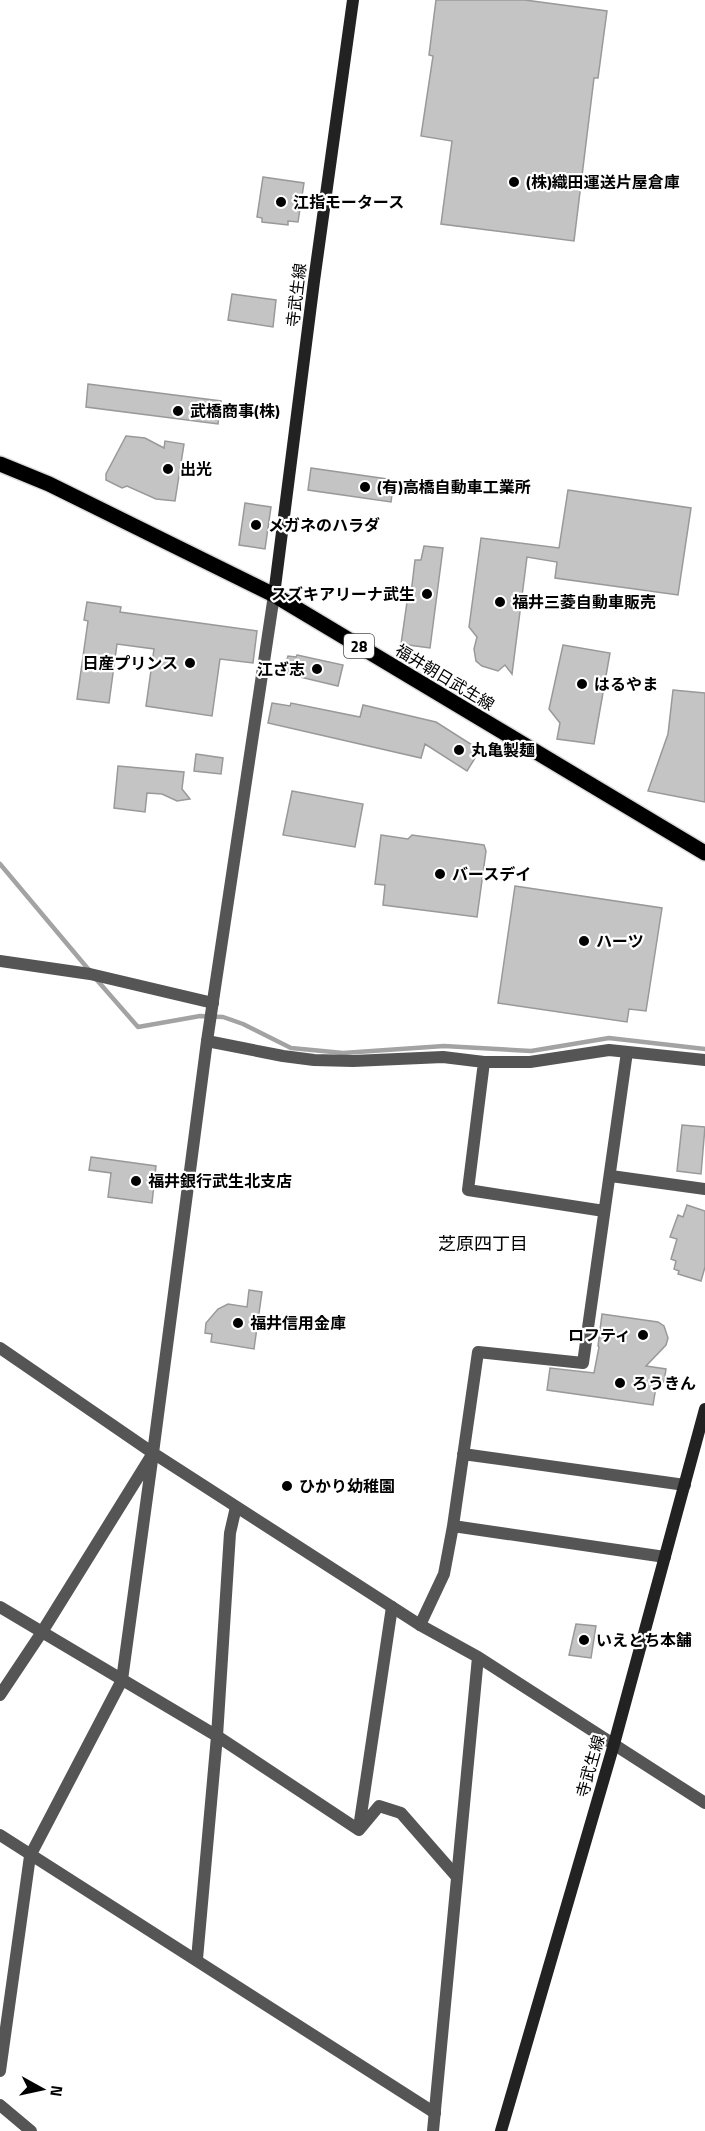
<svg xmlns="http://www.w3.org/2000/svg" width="705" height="2131" viewBox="0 0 705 2131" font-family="'Titillium Web','Noto Sans JP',sans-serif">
<rect width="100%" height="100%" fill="#fff"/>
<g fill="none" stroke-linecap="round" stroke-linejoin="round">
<path stroke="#a3a3a3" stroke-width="4.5" d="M 0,864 L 89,970
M 96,979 L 138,1027 L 200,1016 L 223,1017 L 243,1024 L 291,1048 L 343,1053 L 444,1046 L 531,1051 L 609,1038 L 705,1049"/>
</g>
<path fill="#c4c4c4" stroke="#999" stroke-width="1.5" d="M 436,0 L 525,0 L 607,11 L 598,78 L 594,78 L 574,241 L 441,224 L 452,141 L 421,136 L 433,56 L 429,55 Z
M 263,177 L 304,183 L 298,222 L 288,221 L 288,225 L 262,222 L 262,218 L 257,217 Z
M 232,294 L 276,300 L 273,327 L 228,320 Z
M 88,384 L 221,401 L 218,424 L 86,407 Z
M 126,436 L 145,438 L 164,448 L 165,441 L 184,444 L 175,501 L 156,499 L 127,486 L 122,488 L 106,480 L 106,474 Z
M 311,468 L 394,480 L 391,502 L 308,490 Z
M 568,490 L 691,508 L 678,595 L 555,578 L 557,562 L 527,557 L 512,674 L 505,665 L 498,671 L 482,666 L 476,661 L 474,649 L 477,637 L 469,627 L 481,538 L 559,548 Z
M 245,503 L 271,507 L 265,549 L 239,545 Z
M 424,546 L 443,548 L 430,648 L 401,644 L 407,602 L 410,602 L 415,560 L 421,560 Z
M 87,602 L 121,607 L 120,612 L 257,631 L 253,663 L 220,659 L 212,716 L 146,706 L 154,649 L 117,644 L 109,703 L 77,699 L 88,621 L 84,620 Z
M 563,645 L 610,653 L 594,744 L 557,739 L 560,723 L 549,709 Z
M 297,655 L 343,665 L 338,686 L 283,673 L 288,656 L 296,657 Z
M 673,690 L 705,693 L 705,802 L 648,791 L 668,734 Z
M 272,703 L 290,706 L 291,703 L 360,717 L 363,705 L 436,722 L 480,750 L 467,771 L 425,744 L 421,758 L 268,723 Z
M 196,754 L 223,758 L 221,774 L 194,771 Z
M 118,766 L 184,772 L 182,789 L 190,799 L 177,801 L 162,794 L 147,793 L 145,812 L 114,808 Z
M 292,791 L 363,804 L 355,847 L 283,835 Z
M 381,835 L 408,839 L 412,835 L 484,845 L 486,851 L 477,917 L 383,905 L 385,885 L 375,884 Z
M 515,886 L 662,908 L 646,1011 L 629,1009 L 627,1022 L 498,1003 Z
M 682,1125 L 705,1127 L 701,1174 L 677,1171 Z
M 91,1157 L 156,1166 L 152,1203 L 108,1197 L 111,1173 L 89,1170 Z
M 687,1205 L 705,1211 L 705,1267 L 701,1281 L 678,1274 L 679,1271 L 674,1269 L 676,1261 L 671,1259 L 677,1239 L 670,1237 L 678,1215 L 683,1217 Z
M 249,1290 L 262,1292 L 254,1349 L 211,1342 L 212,1334 L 205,1333 L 206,1323 L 218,1309 L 228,1304 L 247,1307 Z
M 602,1314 L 658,1322 L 664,1326 L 668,1338 L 666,1345 L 646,1366 L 666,1369 L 664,1382 L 657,1381 L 653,1405 L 547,1390 L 550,1368 L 594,1373 L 599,1347 L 598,1346 Z
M 576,1624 L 596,1626 L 591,1658 L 569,1655 Z"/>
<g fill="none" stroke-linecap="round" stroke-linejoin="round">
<g stroke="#dbdbdb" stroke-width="18">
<path id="primary" d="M 0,464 L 49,484 L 274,595 L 705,853"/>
</g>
<path stroke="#555" stroke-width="12" d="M 0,961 L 90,974 L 213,1003
M 207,1041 L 283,1056 L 314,1060 L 353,1061 L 443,1057 L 484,1062 L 530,1062 L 609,1050 L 705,1060
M 484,1062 L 468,1190 L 604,1211
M 611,1176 L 705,1189
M 463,1454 L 685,1485
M 453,1526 L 665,1557
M 0,1607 L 217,1736 L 359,1830 L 379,1806 L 401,1813 L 457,1877
M 420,1625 L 444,1574 L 453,1526 L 478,1352 L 583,1363 L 627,1052
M 0,1695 L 42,1632 L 150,1458
M 359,1828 L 392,1607
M 0,1835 L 435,2113
M 197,1959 L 217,1736 L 230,1533 L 236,1507
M 0,2071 L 30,1856 L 122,1680 L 153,1453
M 0,2105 L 31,2131"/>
<path stroke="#555" stroke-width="12" d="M 0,1348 L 153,1453 L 420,1625 L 478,1657 L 705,1803
M 153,1453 L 207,1041 L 274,595
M 433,2131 L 478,1657"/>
<path stroke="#222" stroke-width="12" d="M 274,595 L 314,281 L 353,0
M 501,2131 L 614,1744 L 705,1409"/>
<use href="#primary" stroke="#000" stroke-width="15"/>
</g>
<g fill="#000" stroke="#fff" stroke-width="2">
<circle cx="514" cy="182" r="6"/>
<circle cx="281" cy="202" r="6"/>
<circle cx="178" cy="411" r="6"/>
<circle cx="168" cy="469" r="6"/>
<circle cx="365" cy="487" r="6"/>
<circle cx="256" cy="525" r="6"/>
<circle cx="427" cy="594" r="6"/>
<circle cx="500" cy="602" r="6"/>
<circle cx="190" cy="663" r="6"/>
<circle cx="317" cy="669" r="6"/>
<circle cx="582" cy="684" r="6"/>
<circle cx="459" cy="750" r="6"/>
<circle cx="440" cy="874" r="6"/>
<circle cx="584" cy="941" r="6"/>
<circle cx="136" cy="1181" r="6"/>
<circle cx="238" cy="1323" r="6"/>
<circle cx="643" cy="1335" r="6"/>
<circle cx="620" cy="1383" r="6"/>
<circle cx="287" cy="1486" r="6"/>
<circle cx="584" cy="1640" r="6"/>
</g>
<g text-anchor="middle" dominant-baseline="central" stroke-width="4.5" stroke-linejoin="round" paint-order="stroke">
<rect fill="#fff" stroke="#4c4c4c" stroke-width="1.5" x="344" y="634" width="30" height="24" rx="4.5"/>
<g font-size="15" font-weight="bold" fill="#000">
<text x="359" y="646">28</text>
</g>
<g font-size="16" font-weight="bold" fill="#000" stroke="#fff" text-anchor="start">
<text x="526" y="182">(株)織田運送片屋倉庫</text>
<text x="293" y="202">江指モータース</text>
<text x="190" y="411">武橋商事(株)</text>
<text x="180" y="469">出光</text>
<text x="377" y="487">(有)高橋自動車工業所</text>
<text x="268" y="525">メガネのハラダ</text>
<text x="415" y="594" text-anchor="end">スズキアリーナ武生</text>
<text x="512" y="602">福井三菱自動車販売</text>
<text x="178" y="663" text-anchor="end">日産プリンス</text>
<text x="305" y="669" text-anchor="end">江ざ志</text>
<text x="594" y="684">はるやま</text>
<text x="471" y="750">丸亀製麺</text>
<text x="452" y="874">バースデイ</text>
<text x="596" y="941">ハーツ</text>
<text x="148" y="1181">福井銀行武生北支店</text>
<text x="250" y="1323">福井信用金庫</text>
<text x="631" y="1335" text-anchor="end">ロフティ</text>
<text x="632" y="1383">ろうきん</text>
<text x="299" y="1486">ひかり幼稚園</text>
<text x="596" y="1640">いえとち本舗</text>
</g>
<g font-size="16" fill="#000" stroke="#fff">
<text transform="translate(296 295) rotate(-83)">寺武生線</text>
<text transform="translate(445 677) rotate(31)">福井朝日武生線</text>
<text transform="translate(590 1766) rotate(-74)">寺武生線</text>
</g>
<g font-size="18" fill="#000" stroke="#fff">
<text x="483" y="1243">芝原四丁目</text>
</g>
</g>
<g transform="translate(42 2089) rotate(98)" stroke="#ffffff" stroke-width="4.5" paint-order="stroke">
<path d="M0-4.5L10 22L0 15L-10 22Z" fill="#000000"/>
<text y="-9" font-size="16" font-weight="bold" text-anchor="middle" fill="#000000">N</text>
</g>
</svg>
